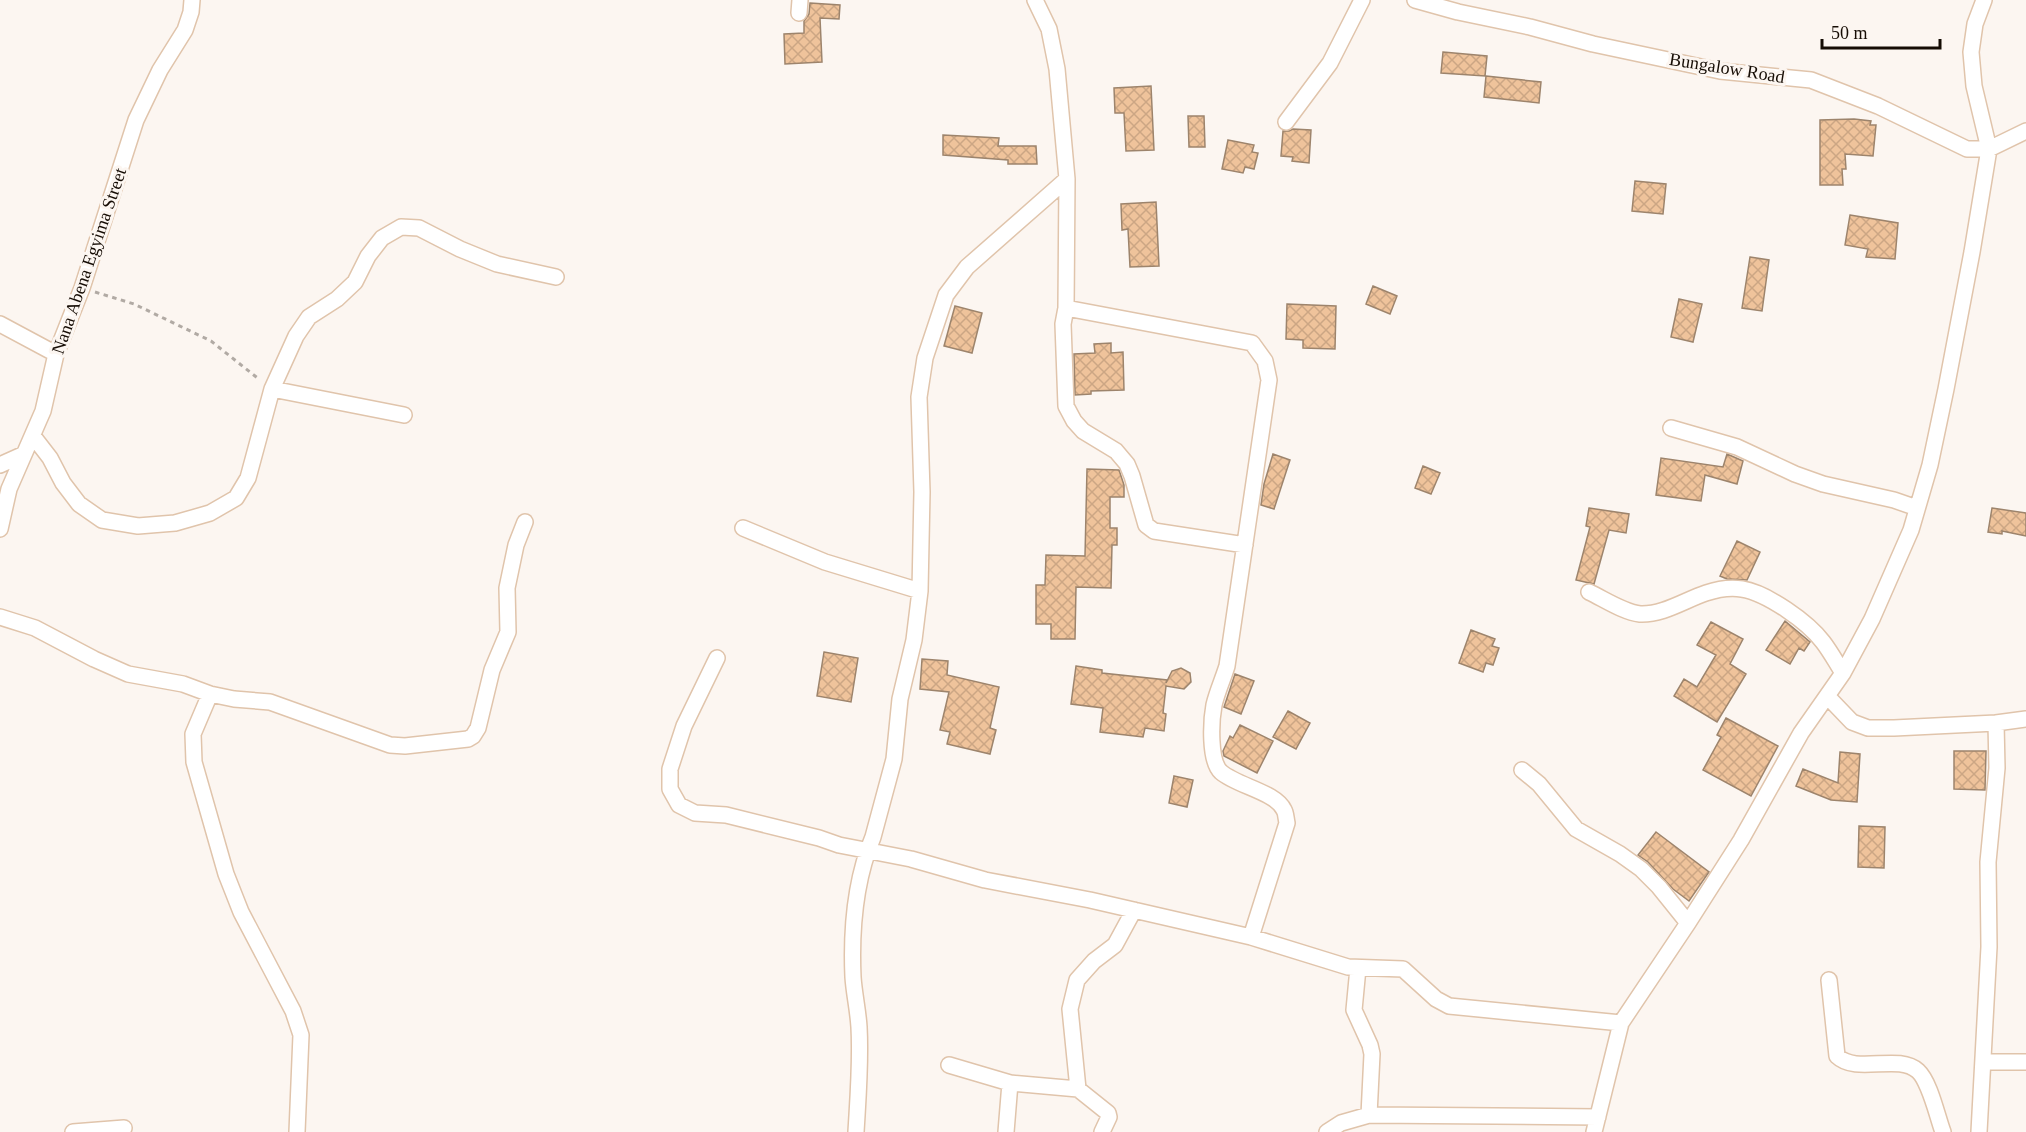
<svg xmlns="http://www.w3.org/2000/svg" width="2026" height="1132" viewBox="0 0 2026 1132" font-family="Georgia,serif">
<defs>
<pattern id="building-cross-hatch" width="8" height="8" patternUnits="userSpaceOnUse" patternTransform="scale(1.5)"><rect width="8" height="8" fill="#efc39b"/><path d="M0 0l8 8M0 8l8-8" fill="none" stroke="#cca684"/></pattern>
</defs>
<rect width="100%" height="100%" fill="#fcf6f1"/>
<path fill="url(#building-cross-hatch)" stroke="#9d846c" stroke-width="1.5" d="M 810,3 L 840,5 L 839,19 L 820,18 L 822,62 L 785,64 L 784,34 L 804,33 L 804,21 L 809,14 Z
M 1443,52 L 1487,56 L 1485,76 L 1441,73 Z
M 1486,76 L 1541,82 L 1539,103 L 1484,97 Z
M 1151,86 L 1154,150 L 1126,151 L 1124,113 L 1115,113 L 1114,88 Z
M 1188,116 L 1204,116 L 1205,147 L 1189,147 Z
M 1854,119 L 1871,121 L 1870,125 L 1876,125 L 1873,156 L 1845,154 L 1846,169 L 1842,169 L 1843,185 L 1820,185 L 1820,120 Z
M 1293,129 L 1311,130 L 1309,163 L 1292,161 L 1293,157 L 1281,156 L 1283,131 L 1289,131 Z
M 943,135 L 999,138 L 998,146 L 1036,146 L 1037,164 L 1008,164 L 1008,160 L 943,155 Z
M 1228,140 L 1254,145 L 1252,152 L 1258,153 L 1254,169 L 1245,167 L 1243,173 L 1222,169 Z
M 1635,181 L 1666,184 L 1663,214 L 1632,211 Z
M 1156,202 L 1159,266 L 1130,267 L 1128,229 L 1122,230 L 1121,204 Z
M 1850,215 L 1898,223 L 1895,259 L 1866,257 L 1868,249 L 1845,245 Z
M 1750,257 L 1769,260 L 1762,311 L 1742,308 Z
M 1373,286 L 1397,296 L 1390,314 L 1366,304 Z
M 1679,299 L 1702,304 L 1693,342 L 1671,337 Z
M 1287,304 L 1336,306 L 1335,349 L 1303,348 L 1303,340 L 1286,339 Z
M 955,306 L 982,313 L 972,353 L 944,346 Z
M 1111,343 L 1111,353 L 1123,352 L 1124,390 L 1091,391 L 1091,394 L 1075,395 L 1074,354 L 1095,353 L 1094,344 Z
M 1273,454 L 1290,460 L 1274,509 L 1261,505 L 1264,484 Z
M 1727,454 L 1743,461 L 1737,484 L 1705,475 L 1701,501 L 1656,495 L 1661,458 L 1723,467 Z
M 1423,466 L 1440,473 L 1431,494 L 1415,488 Z
M 1087,469 L 1119,470 L 1124,485 L 1124,497 L 1110,497 L 1110,528 L 1117,528 L 1117,545 L 1112,545 L 1111,588 L 1076,587 L 1075,639 L 1051,639 L 1051,624 L 1036,624 L 1036,585 L 1045,585 L 1046,555 L 1085,556 Z
M 1589,508 L 1629,514 L 1626,533 L 1609,530 L 1594,584 L 1576,580 L 1590,527 L 1586,526 Z
M 1992,508 L 2026,513 L 2026,536 L 2002,531 L 2002,534 L 1988,532 Z
M 1737,541 L 1760,552 L 1747,580 L 1727,579 L 1720,576 Z
M 1785,621 L 1810,642 L 1804,651 L 1799,648 L 1790,664 L 1766,650 Z
M 1711,622 L 1743,639 L 1730,664 L 1746,674 L 1717,722 L 1674,696 L 1684,679 L 1697,687 L 1716,655 L 1697,645 Z
M 1471,630 L 1495,639 L 1492,646 L 1499,648 L 1493,665 L 1486,663 L 1483,672 L 1459,663 Z
M 824,652 L 858,658 L 851,702 L 817,696 Z
M 922,659 L 948,661 L 947,675 L 999,687 L 990,728 L 996,730 L 990,754 L 947,744 L 950,732 L 940,730 L 949,692 L 920,689 Z
M 1076,666 L 1102,670 L 1102,673 L 1167,680 L 1166,683 L 1172,671 L 1181,668 L 1190,673 L 1191,682 L 1184,689 L 1166,686 L 1163,713 L 1166,714 L 1164,731 L 1145,728 L 1143,737 L 1100,732 L 1103,708 L 1071,704 Z
M 1235,674 L 1254,681 L 1241,714 L 1224,707 Z
M 1288,711 L 1310,723 L 1296,749 L 1273,737 Z
M 1726,718 L 1778,746 L 1751,796 L 1703,770 L 1721,737 L 1717,735 Z
M 1240,725 L 1273,741 L 1257,773 L 1224,756 L 1223,751 L 1230,736 L 1233,738 Z
M 1954,751 L 1986,751 L 1985,790 L 1954,789 Z
M 1840,752 L 1860,754 L 1857,802 L 1831,800 L 1796,786 L 1803,769 L 1838,783 Z
M 1174,776 L 1193,780 L 1187,807 L 1169,803 Z
M 1859,826 L 1885,827 L 1884,868 L 1858,867 Z
M 1656,832 L 1709,872 L 1689,901 L 1673,889 L 1648,862 L 1638,855 Z"/>
<g fill="none" stroke-linecap="round" stroke-linejoin="round">
<g stroke="#e0c4ab" stroke-width="18">
<path id="minor" d="M 1035,0 L 1049,29 L 1057,69 L 1067,179 L 1066,308 L 1252,343 L 1265,361 L 1269,380 L 1227,666 C 1223,679 1217,692 1214,705 C 1211,721 1209,761 1221,772 C 1237,786 1276,792 1284,810 C 1286,813 1286,819 1287,823 L 1251,937
M 1415,0 L 1458,12 L 1530,27 L 1593,44 L 1720,71 L 1811,80 L 1878,106 L 1967,149 L 1989,149 L 2026,131
M 799,13 L 800,0
M 1286,122 L 1330,63 L 1362,0
M 1066,308 L 1063,324 L 1066,406 L 1074,421 L 1083,431 L 1116,451 L 1127,464 L 1132,476 L 1146,525 L 1154,531 L 1245,545
M 0,324 L 56,354
M 272,389 L 404,415
M 1671,428 L 1737,447 L 1795,474 L 1823,484 L 1894,500 L 1917,508
M 33,436 L 50,458 L 63,483 L 79,504 L 102,520 L 138,526 L 175,523 L 210,513 L 236,498 L 248,478 L 272,389 L 296,336 L 309,317 L 337,299 L 355,282 L 368,256 L 382,238 L 401,227 L 419,228 L 460,249 L 497,264 L 556,277
M 0,465 L 22,455
M 743,528 L 825,562 L 920,591
M 0,529 L 9,489 L 43,411 L 56,354 L 82,288 L 136,120 L 160,70 L 185,30 L 191,12 L 192,0
M 1589,592 C 1604,599 1623,612 1640,614 C 1663,615 1685,600 1706,593 C 1718,589 1730,587 1742,589 C 1767,593 1808,622 1823,642 C 1830,651 1836,662 1843,673
M 0,617 L 35,628 L 94,659 L 128,674 L 183,684 L 210,694 L 234,699 L 270,702 L 390,745 L 405,746 L 468,739 L 473,736 L 478,728 L 492,670 L 508,632 L 507,588 L 516,545 L 525,522
M 717,658 L 684,726 L 670,769 L 670,789 L 679,805 L 695,813 L 726,815 L 819,838 L 839,845 L 911,859 L 985,880 L 1090,900 L 1251,937 L 1348,967 L 1403,969 L 1436,999 L 1449,1006 L 1621,1023
M 210,694 L 193,734 L 194,762 L 226,874 L 241,912 L 293,1011 L 301,1035 L 297,1132
M 1827,696 L 1852,722 L 1868,728 L 1894,728 L 1996,723 L 1997,768 L 1988,862 L 1989,947 L 1979,1132
M 1996,723 L 2026,719
M 1522,770 L 1539,784 L 1576,829 L 1620,854 L 1641,869 L 1659,887 L 1688,923
M 1358,968 L 1354,1010 L 1370,1045 L 1372,1054 L 1369,1115
M 1829,980 L 1837,1056 C 1857,1075 1898,1053 1918,1071 C 1930,1082 1937,1116 1943,1132
M 1984,1062 L 2026,1062
M 949,1065 L 1010,1083
M 1078,1089 L 1070,1009 L 1077,980 L 1094,961 L 1115,945 L 1134,910
M 73,1132 L 124,1128
M 856,1132 C 858,1097 861,1062 859,1027 C 858,1010 854,993 853,977 C 851,931 855,880 873,837 L 894,759 L 900,699 L 914,640 L 920,591 L 922,492 L 919,397 L 925,358 L 946,295 L 967,267 L 1067,179
M 1006,1132 L 1010,1083 L 1078,1089 L 1108,1113 L 1109,1117 L 1102,1132
M 1327,1132 L 1341,1123 L 1369,1115 L 1598,1117
M 1594,1132 L 1621,1023 L 1688,923 L 1741,840 L 1801,733 L 1843,673 L 1872,619 L 1911,530 L 1930,465 L 1946,389 L 1972,252 L 1989,149 L 1974,86 L 1971,52 L 1975,24 L 1984,0"/>
</g>
<path stroke="#b1aaa4" stroke-width="3" stroke-dasharray="4.5 4.5" stroke-linecap="butt" d="M 95,292 L 134,304 L 211,341 L 260,380"/>
<use href="#minor" stroke="#fff" stroke-width="15"/>
</g>
<g text-anchor="middle" dominant-baseline="central" stroke-width="6" stroke-linejoin="round" paint-order="stroke">
<g font-size="18" fill="#150c04" stroke="#fcf6f1">
<text transform="translate(1727 68) rotate(9)">Bungalow Road</text>
<text transform="translate(89 261) rotate(-71)">Nana Abena Egyima Street</text>
</g>
</g>
<path d="M1822 39v9h118v-9" fill="none" stroke="#150c04" stroke-width="3"/>
<text x="1831" y="39" font-size="18" fill="#150c04" stroke="#fcf6f1" stroke-width="4.5" paint-order="stroke">50 m</text>
</svg>
